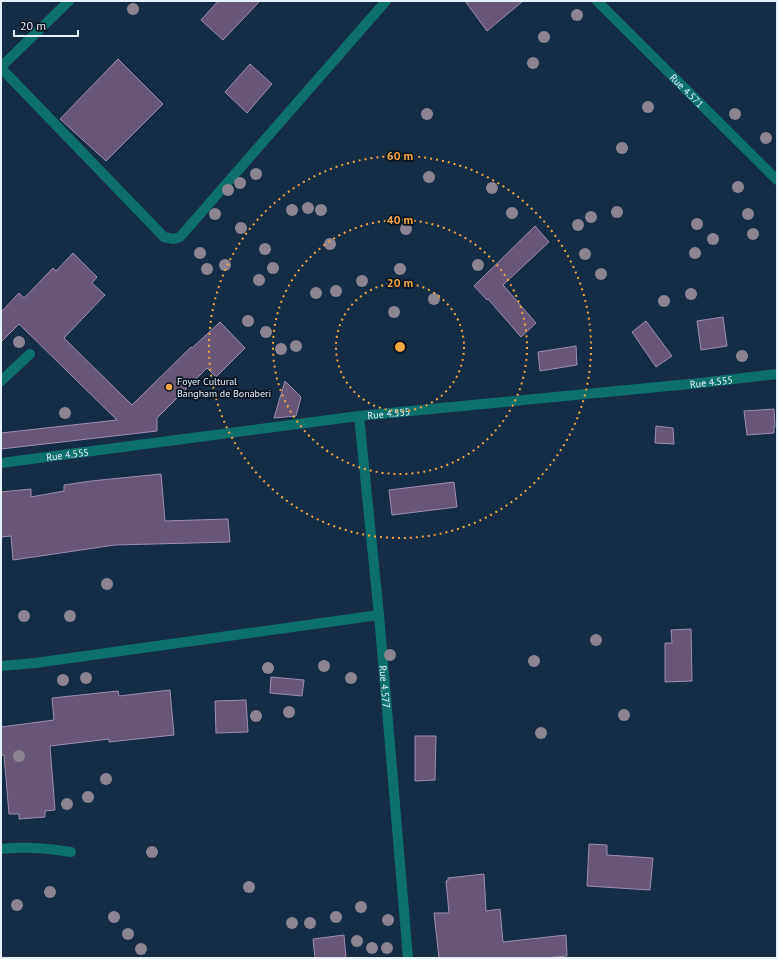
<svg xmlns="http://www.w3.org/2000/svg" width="778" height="959" viewBox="0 0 778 959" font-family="'PT Sans',sans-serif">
<rect width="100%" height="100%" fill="#142d44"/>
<path fill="#675675" stroke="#a08daf" d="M 218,1 L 260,1 L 223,40 L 201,20 Z
M 465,1 L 523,1 L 487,31 Z
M 118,59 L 163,104 L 106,161 L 60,119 Z
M 250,64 L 272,84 L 247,113 L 225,92 Z
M 535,226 L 549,242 L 503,285 L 536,323 L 521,337 L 488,299 L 487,300 L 474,286 Z
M 73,253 L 97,277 L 92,283 L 105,295 L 64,338 L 132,405 L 191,347 L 192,348 L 220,322 L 245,348 L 216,377 L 207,368 L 157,418 L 157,431 L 1,449 L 1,433 L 117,420 L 19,324 L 1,342 L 1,312 L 19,293 L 24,298 L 53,268 L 56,271 Z
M 723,317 L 727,346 L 701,350 L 697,321 Z
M 646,321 L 672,356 L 656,367 L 632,332 Z
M 576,346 L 577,365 L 540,371 L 538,352 Z
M 285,381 L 301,397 L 296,416 L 274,418 Z
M 774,409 L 775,427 L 774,427 L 774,433 L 747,435 L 744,411 Z
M 656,426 L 673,428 L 674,444 L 655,443 Z
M 161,474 L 165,521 L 228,519 L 230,542 L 115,545 L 13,560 L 11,536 L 1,537 L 1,492 L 31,489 L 31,497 L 64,491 L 64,485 L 91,481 Z
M 454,482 L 457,507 L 392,515 L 389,490 Z
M 691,629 L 692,681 L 665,682 L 665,643 L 672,643 L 671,630 Z
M 271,677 L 304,680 L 302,696 L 270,693 Z
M 170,690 L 174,735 L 109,742 L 109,739 L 50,746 L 55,810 L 45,811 L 45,817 L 19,819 L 19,814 L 9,814 L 4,755 L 1,755 L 1,727 L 54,720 L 52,698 L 118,691 L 119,696 Z
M 246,700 L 248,732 L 216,733 L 215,701 Z
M 415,736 L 436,736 L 435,780 L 415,781 Z
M 589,844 L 607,845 L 607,855 L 653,858 L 650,890 L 587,886 Z
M 484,874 L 486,911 L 500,909 L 503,942 L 566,935 L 567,956 L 545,958 L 439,958 L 434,913 L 449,913 L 446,881 L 448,881 L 448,878 Z
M 344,935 L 346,958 L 315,958 L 313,939 Z"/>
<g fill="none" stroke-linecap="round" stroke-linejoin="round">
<g stroke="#0e706b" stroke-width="10">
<path id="s1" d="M 597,1 L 777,180"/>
<path d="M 1,67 L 69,1"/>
<path d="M 1,68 L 164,237 L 174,239 L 180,237 L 386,1"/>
<path d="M 1,381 L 30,354"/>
<path id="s2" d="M 359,416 L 379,615 L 408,958"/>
<path id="s3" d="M 1,463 L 359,416 L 700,383 L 777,374"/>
<path d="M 1,666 L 35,663 L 379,615"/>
<path d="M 1,849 C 25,846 47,848 71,852"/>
</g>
</g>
<g fill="#8c8491">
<circle cx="133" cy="9" r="6"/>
<circle cx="577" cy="15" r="6"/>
<circle cx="544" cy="37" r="6"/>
<circle cx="533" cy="63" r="6"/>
<circle cx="648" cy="107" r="6"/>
<circle cx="427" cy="114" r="6"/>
<circle cx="735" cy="114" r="6"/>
<circle cx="766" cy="138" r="6"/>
<circle cx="622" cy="148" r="6"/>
<circle cx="256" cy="174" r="6"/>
<circle cx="429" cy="177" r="6"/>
<circle cx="240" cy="183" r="6"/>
<circle cx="738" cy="187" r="6"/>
<circle cx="492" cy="188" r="6"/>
<circle cx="228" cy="190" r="6"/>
<circle cx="308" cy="208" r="6"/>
<circle cx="292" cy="210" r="6"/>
<circle cx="321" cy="210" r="6"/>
<circle cx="617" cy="212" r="6"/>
<circle cx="512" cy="213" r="6"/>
<circle cx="215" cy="214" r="6"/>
<circle cx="748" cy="214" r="6"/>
<circle cx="591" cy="217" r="6"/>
<circle cx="697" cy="224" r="6"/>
<circle cx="578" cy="225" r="6"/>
<circle cx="241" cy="228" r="6"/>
<circle cx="406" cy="229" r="6"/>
<circle cx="753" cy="234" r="6"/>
<circle cx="713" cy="239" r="6"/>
<circle cx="330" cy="244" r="6"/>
<circle cx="265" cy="249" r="6"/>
<circle cx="200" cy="253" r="6"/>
<circle cx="695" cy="253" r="6"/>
<circle cx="585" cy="254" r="6"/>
<circle cx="225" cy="265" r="6"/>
<circle cx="478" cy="265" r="6"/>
<circle cx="273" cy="268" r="6"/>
<circle cx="207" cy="269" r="6"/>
<circle cx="400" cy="269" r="6"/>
<circle cx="601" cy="274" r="6"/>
<circle cx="259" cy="280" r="6"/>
<circle cx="362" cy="281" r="6"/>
<circle cx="336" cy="291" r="6"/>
<circle cx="316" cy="293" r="6"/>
<circle cx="691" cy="294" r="6"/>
<circle cx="434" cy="299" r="6"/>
<circle cx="664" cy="301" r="6"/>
<circle cx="394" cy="312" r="6"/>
<circle cx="248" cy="321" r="6"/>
<circle cx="266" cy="332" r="6"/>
<circle cx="19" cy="342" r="6"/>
<circle cx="296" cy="346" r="6"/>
<circle cx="281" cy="349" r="6"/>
<circle cx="742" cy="356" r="6"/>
<circle cx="65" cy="413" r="6"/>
<circle cx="107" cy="584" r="6"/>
<circle cx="24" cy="616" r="6"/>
<circle cx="70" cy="616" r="6"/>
<circle cx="596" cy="640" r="6"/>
<circle cx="390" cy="655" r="6"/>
<circle cx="534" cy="661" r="6"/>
<circle cx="324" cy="666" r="6"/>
<circle cx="268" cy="668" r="6"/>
<circle cx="86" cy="678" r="6"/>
<circle cx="351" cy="678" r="6"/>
<circle cx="63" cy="680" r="6"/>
<circle cx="289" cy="712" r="6"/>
<circle cx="624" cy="715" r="6"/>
<circle cx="256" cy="716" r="6"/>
<circle cx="541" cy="733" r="6"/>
<circle cx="19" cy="756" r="6"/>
<circle cx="106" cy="779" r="6"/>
<circle cx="88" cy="797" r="6"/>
<circle cx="67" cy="804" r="6"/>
<circle cx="152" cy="852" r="6"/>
<circle cx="249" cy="887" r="6"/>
<circle cx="50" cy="892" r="6"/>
<circle cx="17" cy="905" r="6"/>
<circle cx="361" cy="907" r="6"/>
<circle cx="114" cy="917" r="6"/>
<circle cx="336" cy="917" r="6"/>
<circle cx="388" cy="920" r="6"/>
<circle cx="292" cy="923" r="6"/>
<circle cx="310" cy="923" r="6"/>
<circle cx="128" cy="934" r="6"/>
<circle cx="357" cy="941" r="6"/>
<circle cx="372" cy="948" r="6"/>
<circle cx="387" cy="948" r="6"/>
<circle cx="141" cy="949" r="6"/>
</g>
<g fill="none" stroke="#f2a541" stroke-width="2" stroke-dasharray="2 4">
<circle cx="400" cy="347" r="64"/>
<circle cx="400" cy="347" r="127"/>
<circle cx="400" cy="347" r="191"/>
</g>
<circle fill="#f2a541" stroke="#0a141f" stroke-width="1.5" cx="169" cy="387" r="4"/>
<g text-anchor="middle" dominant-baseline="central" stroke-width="3.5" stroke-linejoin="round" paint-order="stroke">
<g font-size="10" fill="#e5f1fd" stroke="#0a141f">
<text stroke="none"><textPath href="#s1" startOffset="127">Rue 4.571</textPath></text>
<text stroke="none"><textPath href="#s3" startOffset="715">Rue 4.555</textPath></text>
<text stroke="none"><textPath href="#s3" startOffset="391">Rue 4.555</textPath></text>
<text stroke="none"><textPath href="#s3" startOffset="67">Rue 4.555</textPath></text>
<text stroke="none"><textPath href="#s2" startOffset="272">Rue 4.577</textPath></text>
</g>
<g font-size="10" fill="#e5f1fd" stroke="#0a141f" text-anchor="start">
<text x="177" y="381">Foyer Cultural<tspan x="177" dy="12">Bangham de Bonaberi</tspan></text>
</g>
</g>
<circle cx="400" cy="347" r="6" fill="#f2a541" stroke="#0a141f" stroke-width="2"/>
<g font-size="12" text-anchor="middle" font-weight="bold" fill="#f2a541" stroke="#0a141f" stroke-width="3.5" stroke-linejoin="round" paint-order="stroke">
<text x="400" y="160">60 m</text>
<text x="400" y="224">40 m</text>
<text x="400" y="287">20 m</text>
</g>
<rect width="778" height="959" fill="none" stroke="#e5f1fd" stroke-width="4"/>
<path d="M14 30v6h64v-6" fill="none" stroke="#e5f1fd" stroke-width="2"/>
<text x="20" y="30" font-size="12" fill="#e5f1fd" stroke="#0a141f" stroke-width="3" paint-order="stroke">20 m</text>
</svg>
